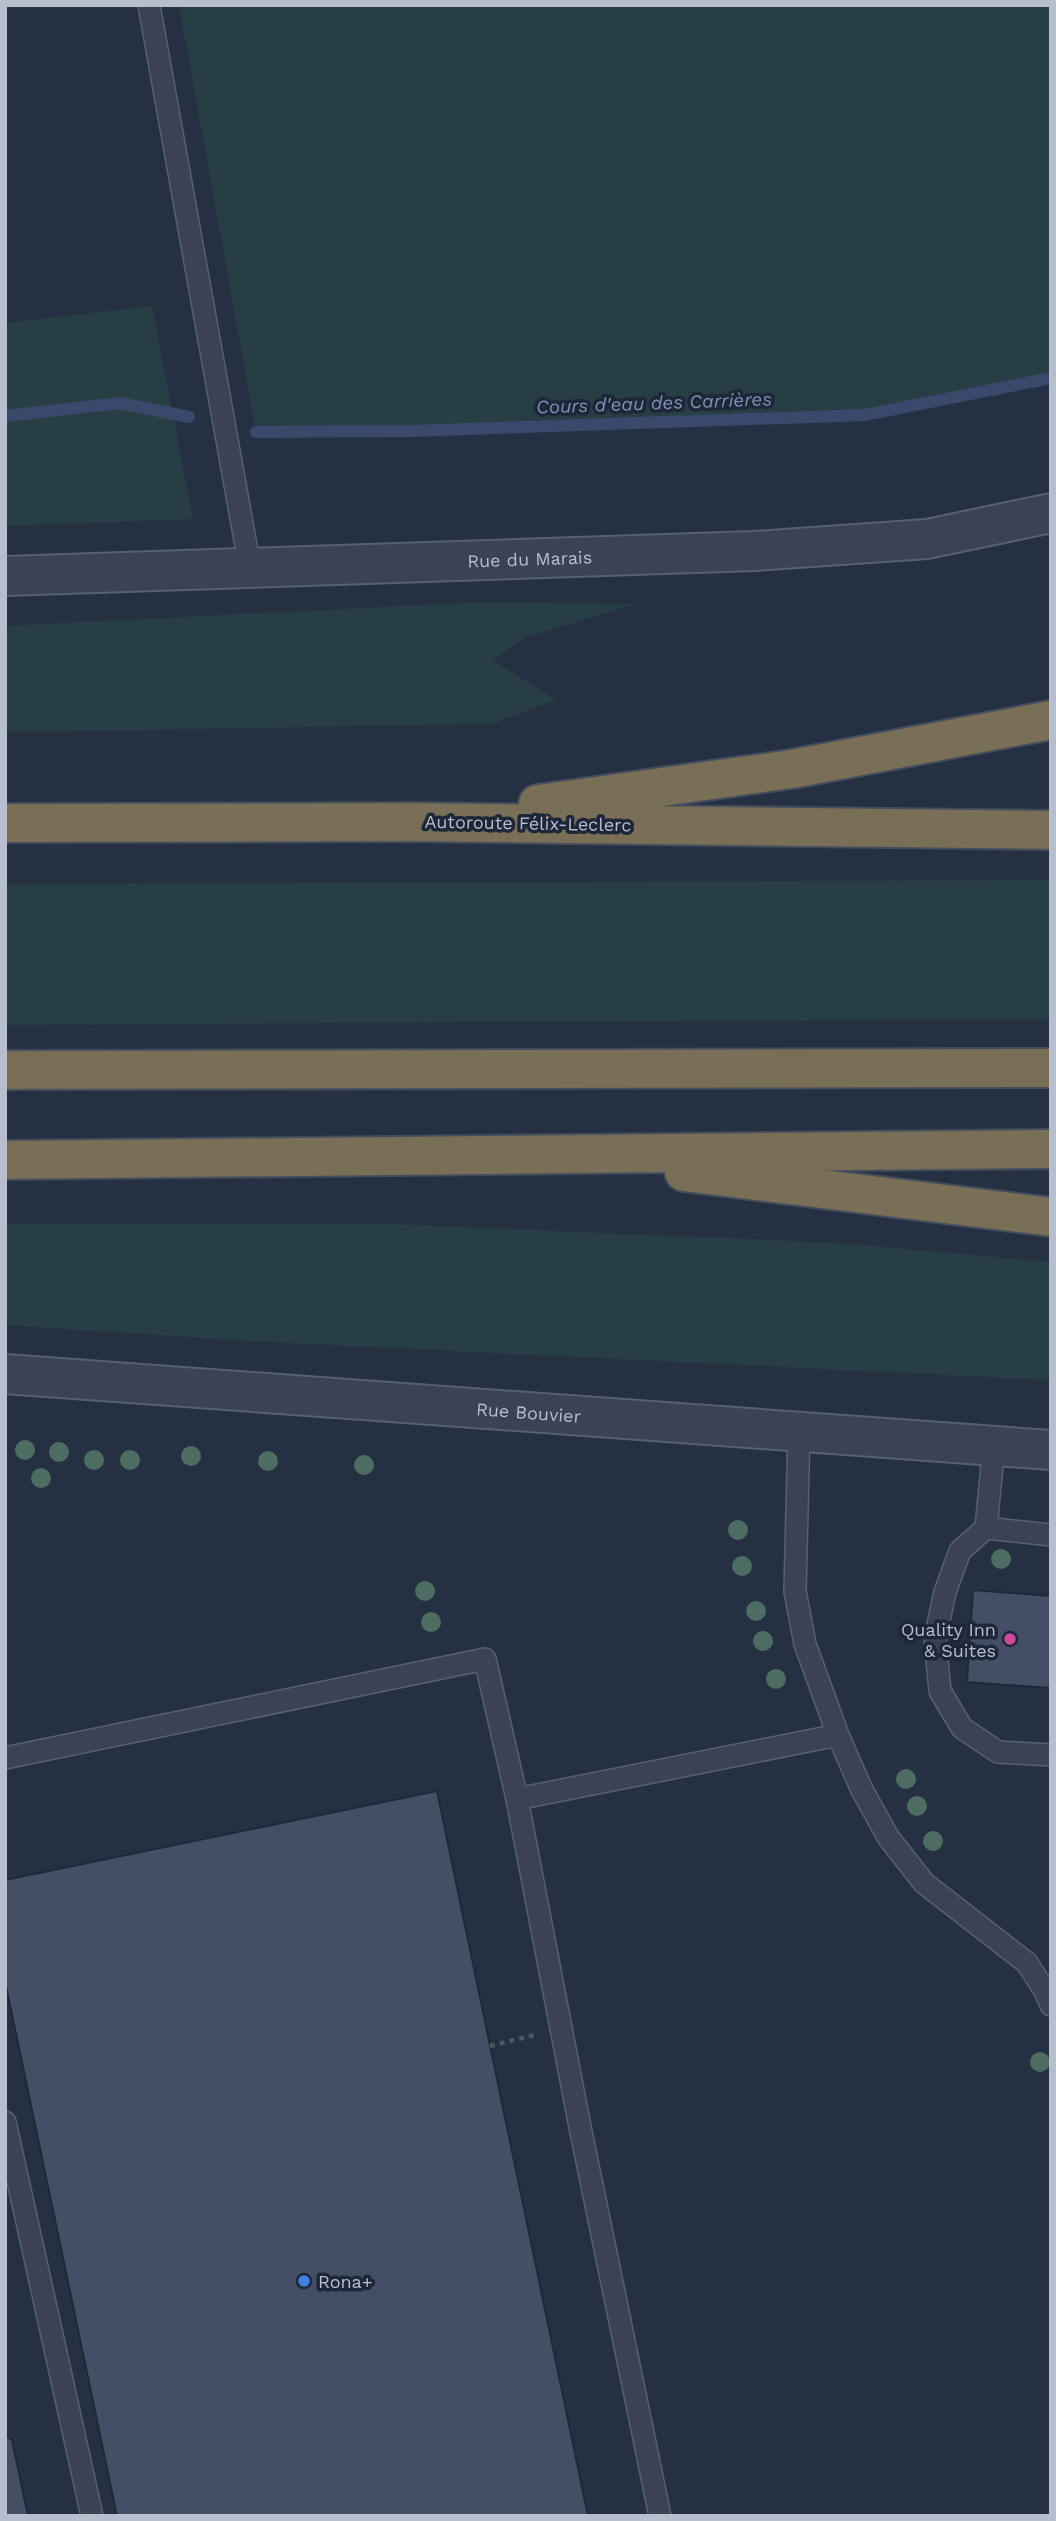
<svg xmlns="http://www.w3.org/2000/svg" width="1056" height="2521" viewBox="0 0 1056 2521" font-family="'Work Sans',sans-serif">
<rect width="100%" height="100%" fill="#253043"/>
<path fill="#273f44" d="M 179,5 L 1051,5 L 1051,378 L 865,415 L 411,431 L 256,432 Z
M 152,306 L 193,519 L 5,526 L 5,323 Z
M 482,602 L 636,604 L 524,638 L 493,660 L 556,700 L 492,724 L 5,732 L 5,626 Z
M 1051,880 L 1051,1019 L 5,1025 L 5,884 Z
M 5,1224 L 392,1224 L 838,1243 L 1051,1262 L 1051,1380 L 248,1341 L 5,1325 Z"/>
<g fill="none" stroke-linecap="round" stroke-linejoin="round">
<path stroke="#38496b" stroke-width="12" d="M 5,416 L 120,403 L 189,417
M 256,432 L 411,431 L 865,415 L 1051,378"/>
</g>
<path fill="#444f66" stroke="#20293a" stroke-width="2" d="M 973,1590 L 1051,1596 L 1051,1688 L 967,1682 Z
M 437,1791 L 588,2516 L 117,2516 L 5,1981 L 5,1880 Z
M 5,2435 L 12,2440 L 28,2516 L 5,2516 Z"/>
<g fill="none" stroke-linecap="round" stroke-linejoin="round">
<g stroke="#586070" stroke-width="24">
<path id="service" d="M 149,5 L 250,568
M 799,1431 L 795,1591 L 805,1644 L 838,1735 L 861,1788 L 888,1837 L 924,1883 L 1027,1963 L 1045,1991 L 1051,2005
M 994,1445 L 986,1528 L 960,1551 L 945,1592 L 935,1639 L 940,1691 L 962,1728 L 998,1752 L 1051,1755
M 986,1528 L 1051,1535
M 5,1758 L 485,1659 L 517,1799 L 838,1735
M 517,1799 L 580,2127 L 660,2516
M 5,2122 L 92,2516"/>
</g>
<g stroke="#586070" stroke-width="42">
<g id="minor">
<path id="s1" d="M 5,1374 L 1051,1450"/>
</g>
</g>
<g stroke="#586070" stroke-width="42">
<g id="tertiary">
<path id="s2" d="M 5,576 L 754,551 L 927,539 L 1051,513"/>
</g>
</g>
<g stroke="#444d5d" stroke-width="42">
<path id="motorway" d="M 538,804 L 792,769 L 1051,720
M 5,823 L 412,822 L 1051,830
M 5,1070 L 1051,1068
M 5,1160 L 1051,1149
M 684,1172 L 1051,1217"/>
</g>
<path stroke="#465c61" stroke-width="4.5" stroke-dasharray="5 5" stroke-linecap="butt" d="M 490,2046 L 534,2035"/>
<use href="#service" stroke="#3a4253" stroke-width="21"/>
<use href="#minor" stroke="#3a4253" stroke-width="38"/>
<use href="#tertiary" stroke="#3a4253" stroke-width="38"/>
<use href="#motorway" stroke="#796e56" stroke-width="38"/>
</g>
<g fill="#4d6d62">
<circle cx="25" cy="1450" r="10"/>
<circle cx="59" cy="1452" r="10"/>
<circle cx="191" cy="1456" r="10"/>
<circle cx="94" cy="1460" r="10"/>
<circle cx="130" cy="1460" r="10"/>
<circle cx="268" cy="1461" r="10"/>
<circle cx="364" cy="1465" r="10"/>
<circle cx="41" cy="1478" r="10"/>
<circle cx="738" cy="1530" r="10"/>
<circle cx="1001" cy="1559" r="10"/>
<circle cx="742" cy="1566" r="10"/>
<circle cx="425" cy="1591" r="10"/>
<circle cx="756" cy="1611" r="10"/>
<circle cx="431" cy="1622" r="10"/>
<circle cx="763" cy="1641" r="10"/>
<circle cx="776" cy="1679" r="10"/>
<circle cx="906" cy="1779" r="10"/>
<circle cx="917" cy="1806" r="10"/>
<circle cx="933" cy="1841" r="10"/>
<circle cx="1040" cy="2062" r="10"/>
</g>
<circle fill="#d1479c" stroke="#1e2738" stroke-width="2.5" cx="1010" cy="1639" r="7"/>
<circle fill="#3f7fe0" stroke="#1e2738" stroke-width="2.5" cx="304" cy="2281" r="7"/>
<g text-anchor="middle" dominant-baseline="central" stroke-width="7" stroke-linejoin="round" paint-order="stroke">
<g font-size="18" fill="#b7becd" stroke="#1e2738">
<text stroke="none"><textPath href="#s2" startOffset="525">Rue du Marais</textPath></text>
<text transform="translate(528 823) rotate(1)">Autoroute Félix-Leclerc</text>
<text stroke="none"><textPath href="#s1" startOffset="525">Rue Bouvier</textPath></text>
</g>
<g font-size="18" fill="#b7becd" stroke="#1e2738" text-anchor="end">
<text x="996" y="1629">Quality Inn<tspan x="996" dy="21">&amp; Suites</tspan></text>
<text x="318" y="2281" text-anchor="start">Rona+</text>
</g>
<g font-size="19" font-style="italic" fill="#7d90b5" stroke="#1e2738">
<text transform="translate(654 403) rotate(-2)">Cours d'eau des Carrières</text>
</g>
</g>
<rect width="1056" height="2521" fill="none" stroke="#b7becd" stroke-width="14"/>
</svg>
